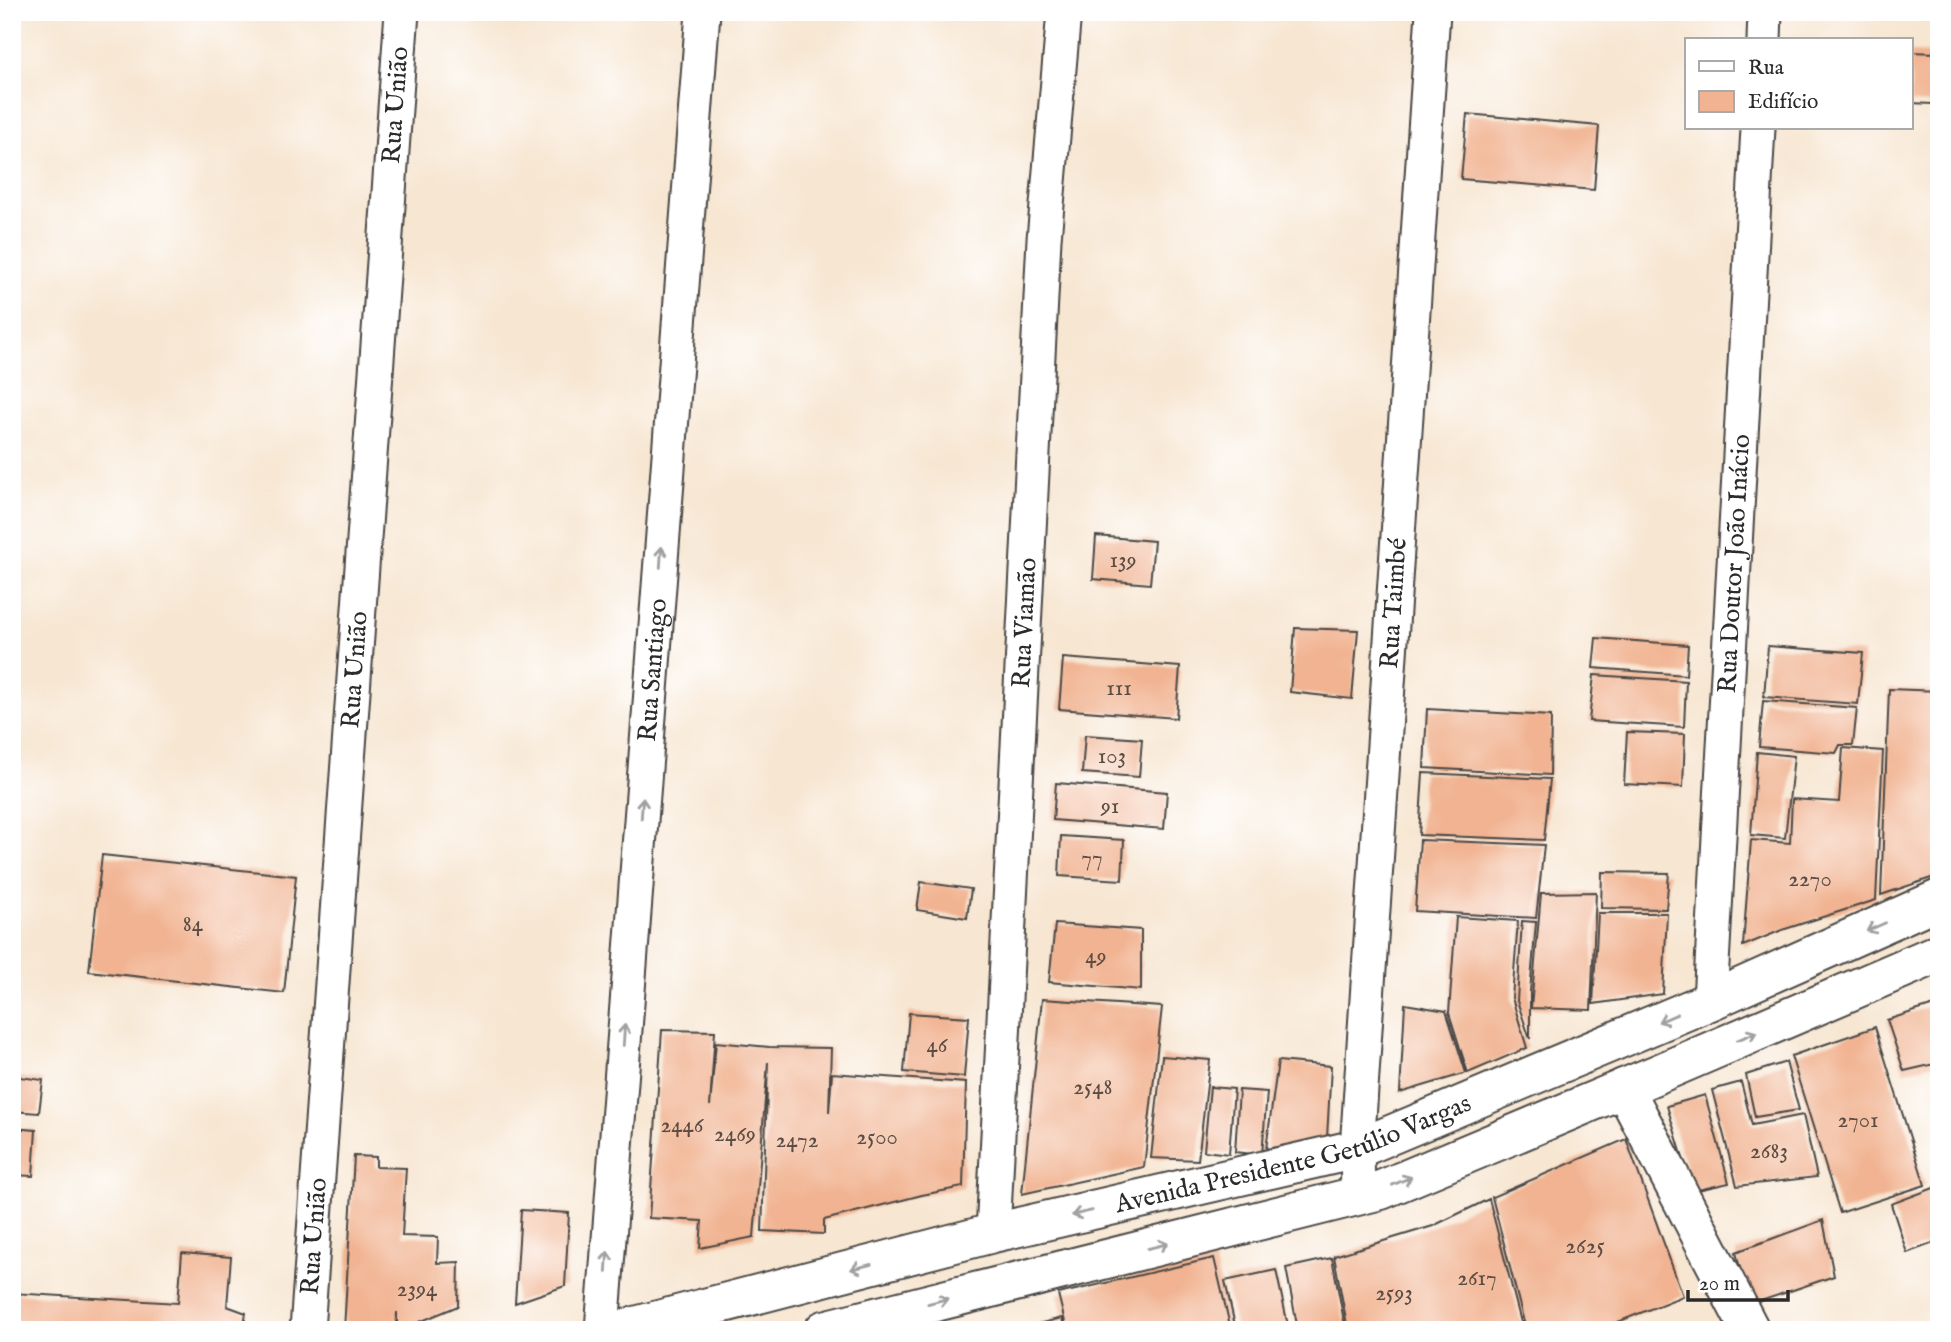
<svg xmlns="http://www.w3.org/2000/svg" width="1951" height="1342" viewBox="0 0 1951 1342" font-family="'IM FELL English',serif">
<rect width="100%" height="100%" fill="#fff"/>
<filter id="ink" filterUnits="userSpaceOnUse"><feTurbulence type="fractalNoise" baseFrequency=".0143" numOctaves="2"/><feDisplacementMap in="SourceGraphic" scale="14" xChannelSelector="R" yChannelSelector="G"/><feConvolveMatrix kernelMatrix="1 2 1 2 8 2 1 2 1" color-interpolation-filters="sRGB"/></filter>
<filter id="wash" filterUnits="userSpaceOnUse"><feTurbulence type="fractalNoise" baseFrequency=".00686" numOctaves="4" result="noise"/><feDisplacementMap in="SourceGraphic" scale="28" xChannelSelector="R" yChannelSelector="G"/><feGaussianBlur stdDeviation="1.57" result="paint"/><feColorMatrix in="noise" values="0 0 0 0 0 0 0 0 0 0 0 0 0 0 0 0 0 1.4 0 .05"/><feComposite in="paint" operator="in"/></filter>
<g filter="url(#wash)">
<rect width="100%" height="100%" fill="#f7e6d2"/>
<g id="blocks">
<path fill="#f1b391" d="M 1911,52 L 1937,53 L 1932,104 L 1911,103 Z
M 1467,114 L 1599,126 L 1594,190 L 1461,179 Z
M 1096,536 L 1154,541 L 1150,584 L 1093,579 Z
M 1295,628 L 1358,630 L 1352,699 L 1290,692 Z
M 1596,638 L 1688,645 L 1686,675 L 1593,668 Z
M 1768,646 L 1863,653 L 1858,704 L 1764,697 Z
M 1063,658 L 1180,667 L 1176,718 L 1059,709 Z
M 1594,675 L 1686,681 L 1684,727 L 1589,721 Z
M 1889,689 L 1939,691 L 1939,807 L 1934,877 L 1881,895 Z
M 1763,701 L 1857,708 L 1853,745 L 1840,745 L 1836,753 L 1759,747 Z
M 1427,709 L 1551,716 L 1550,775 L 1424,768 Z
M 1627,732 L 1685,734 L 1683,787 L 1624,784 Z
M 1085,735 L 1142,739 L 1139,777 L 1082,773 Z
M 1843,748 L 1883,751 L 1876,900 L 1782,930 L 1743,946 L 1751,840 L 1790,843 L 1792,799 L 1839,802 Z
M 1757,752 L 1794,756 L 1785,838 L 1751,835 Z
M 1423,773 L 1550,779 L 1544,840 L 1419,835 Z
M 1056,783 L 1167,792 L 1164,829 L 1053,820 Z
M 1061,836 L 1124,840 L 1122,880 L 1059,876 Z
M 1420,840 L 1544,845 L 1536,918 L 1415,911 Z
M 102,855 L 296,876 L 284,993 L 89,971 Z
M 1602,872 L 1669,873 L 1666,909 L 1601,908 Z
M 921,882 L 971,889 L 967,918 L 917,910 Z
M 1596,892 L 1591,1010 L 1531,1008 L 1541,893 Z
M 1598,913 L 1667,913 L 1663,994 L 1593,1004 Z
M 1456,917 L 1518,921 L 1512,998 L 1527,1048 L 1468,1073 L 1449,1013 Z
M 1522,921 L 1536,922 L 1530,992 L 1530,1039 L 1517,1001 Z
M 1055,924 L 1141,930 L 1141,990 L 1049,982 Z
M 12,952 L 16,953 L 14,978 L 12,978 Z
M 1042,999 L 1162,1007 L 1144,1167 L 1022,1194 Z
M 1405,1004 L 1446,1011 L 1466,1073 L 1400,1093 Z
M 1934,1005 L 1939,1024 L 1939,1063 L 1904,1071 L 1887,1020 Z
M 909,1013 L 969,1017 L 964,1077 L 904,1072 Z
M 1875,1027 L 1925,1185 L 1840,1213 L 1791,1056 Z
M 662,1030 L 715,1031 L 710,1106 L 716,1042 L 769,1047 L 831,1048 L 829,1112 L 832,1073 L 966,1083 L 963,1187 L 922,1195 L 824,1220 L 824,1234 L 762,1231 L 768,1062 L 754,1237 L 700,1248 L 702,1221 L 649,1218 Z
M 1162,1056 L 1210,1060 L 1198,1160 L 1151,1158 Z
M 1278,1061 L 1331,1066 L 1327,1138 L 1266,1149 Z
M 1786,1062 L 1799,1110 L 1755,1117 L 1746,1075 Z
M 12,1076 L 43,1080 L 39,1113 L 12,1111 Z
M 1741,1082 L 1752,1125 L 1803,1115 L 1817,1177 L 1737,1186 L 1712,1090 Z
M 1210,1087 L 1234,1089 L 1229,1154 L 1204,1151 Z
M 1239,1090 L 1267,1092 L 1262,1155 L 1235,1152 Z
M 1705,1095 L 1729,1183 L 1693,1191 L 1667,1106 Z
M 12,1128 L 36,1130 L 33,1176 L 12,1175 Z
M 1626,1139 L 1683,1296 L 1598,1330 L 1526,1330 L 1492,1197 Z
M 354,1156 L 376,1157 L 376,1167 L 406,1168 L 402,1236 L 438,1237 L 437,1263 L 459,1262 L 458,1306 L 400,1330 L 397,1330 L 397,1312 L 396,1330 L 344,1330 Z
M 1939,1186 L 1939,1241 L 1907,1253 L 1891,1204 Z
M 1489,1199 L 1523,1330 L 1348,1330 L 1334,1256 L 1433,1226 Z
M 521,1210 L 569,1213 L 565,1286 L 515,1303 Z
M 1823,1220 L 1834,1276 L 1749,1305 L 1736,1252 Z
M 182,1253 L 231,1257 L 227,1306 L 246,1313 L 243,1330 L 12,1330 L 12,1293 L 178,1303 Z
M 1214,1258 L 1231,1330 L 1067,1330 L 1058,1294 Z
M 1332,1258 L 1345,1326 L 1325,1330 L 1298,1330 L 1286,1268 Z
M 1276,1270 L 1289,1330 L 1236,1330 L 1225,1281 Z
M 1062,1318 L 1065,1330 L 1018,1330 L 1018,1329 Z"/>
</g>
</g>
<g filter="url(#ink)">
<use href="#blocks" fill-opacity="0" stroke="#4a4744" stroke-width="2"/>
<g fill="none" stroke-linecap="round" stroke-linejoin="round">
<g stroke="#4a4744" stroke-width="37">
<g id="street">
<path d="M 1764,40 L 1765,12"/>
<path id="s1" d="M 1710,1001 L 1758,128"/>
<path id="s2" d="M 1358,1195 L 1357,1149 L 1433,12"/>
<path id="s3" d="M 993,1233 L 1044,239 L 1064,12"/>
<path id="s4" d="M 307,1330 L 402,12"/>
<path id="s5" d="M 602,1330 L 703,12"/>
</g>
</g>
<g stroke="#4a4744" stroke-width="42">
<path id="secondary" d="M 1624,1088 L 1750,1330"/>
</g>
<g stroke="#4a4744" stroke-width="42">
<g id="primary">
<path id="s6" d="M 620,1330 L 993,1233 L 1357,1149 L 1710,1001 L 1939,899"/>
<path d="M 824,1330 L 1381,1190 L 1660,1073 L 1939,953"/>
</g>
</g>
<use href="#street" stroke="#fff" stroke-width="33"/>
<use href="#secondary" stroke="#fff" stroke-width="38"/>
<use href="#primary" stroke="#fff" stroke-width="38"/>
</g>
<defs><path id="oneway-shaft" d="M-6 0H5M1.5-3L5.5 0L1.5 3" fill="none" stroke-width="1.6" stroke-linecap="round" stroke-linejoin="round" transform="scale(1.75)"/></defs>
<g stroke="#a0a0a0">
<use href="#oneway-shaft" transform="translate(661 557) rotate(-86)"/>
<use href="#oneway-shaft" transform="translate(642 808) rotate(-86)"/>
<use href="#oneway-shaft" transform="translate(1876 927) rotate(156)"/>
<use href="#oneway-shaft" transform="translate(1668 1018) rotate(157)"/>
<use href="#oneway-shaft" transform="translate(624 1035) rotate(-86)"/>
<use href="#oneway-shaft" transform="translate(1747 1036) rotate(-23)"/>
<use href="#oneway-shaft" transform="translate(1402 1181) rotate(-23)"/>
<use href="#oneway-shaft" transform="translate(1082 1213) rotate(167)"/>
<use href="#oneway-shaft" transform="translate(1158 1246) rotate(-14)"/>
<use href="#oneway-shaft" transform="translate(607 1262) rotate(-86)"/>
<use href="#oneway-shaft" transform="translate(861 1267) rotate(166)"/>
<use href="#oneway-shaft" transform="translate(938 1301) rotate(-14)"/>
</g>
</g>
<g text-anchor="middle" dominant-baseline="central" stroke-width="7" stroke-linejoin="round" paint-order="stroke">
<g font-size="23" fill="#5c4d44">
<text x="1123" y="560">139</text>
<text x="1119" y="688">111</text>
<text x="1112" y="756">103</text>
<text x="1110" y="806">91</text>
<text x="1092" y="858">77</text>
<text x="1810" y="879">2270</text>
<text x="193" y="924">84</text>
<text x="1096" y="956">49</text>
<text x="937" y="1045">46</text>
<text x="1093" y="1087">2548</text>
<text x="1858" y="1120">2701</text>
<text x="682" y="1125">2446</text>
<text x="735" y="1134">2469</text>
<text x="877" y="1137">2500</text>
<text x="797" y="1140">2472</text>
<text x="1769" y="1151">2683</text>
<text x="1585" y="1246">2625</text>
<text x="1477" y="1278">2617</text>
<text x="417" y="1289">2394</text>
<text x="1394" y="1293">2593</text>
</g>
<g font-size="26" fill="#2b2b2b" stroke="#fff">
<text stroke="none"><textPath href="#s4" startOffset="1228">Rua União</textPath></text>
<text stroke="none"><textPath href="#s1" startOffset="438">Rua Doutor João Inácio</textPath></text>
<text stroke="none"><textPath href="#s2" startOffset="593">Rua Taimbé</textPath></text>
<text stroke="none"><textPath href="#s3" startOffset="611">Rua Viamão</textPath></text>
<text stroke="none"><textPath href="#s4" startOffset="662">Rua União</textPath></text>
<text stroke="none"><textPath href="#s5" startOffset="662">Rua Santiago</textPath></text>
<text stroke="none"><textPath href="#s6" startOffset="696">Avenida Presidente Getúlio Vargas</textPath></text>
<text stroke="none"><textPath href="#s4" startOffset="94">Rua União</textPath></text>
</g>
</g>
<rect width="1951" height="1342" fill="none" stroke="#fff" stroke-width="42"/>
<rect x="1685" y="38" width="228" height="91" fill="#ffffff" stroke="#aaaaaa" stroke-width="2"/>
<rect x="1699" y="61" width="35" height="10" fill="#ffffff" stroke="#aaaaaa" stroke-width="2"/>
<text x="1748" y="74" font-size="21" fill="#2b2b2b">Rua</text>
<rect x="1699" y="91" width="35" height="21" fill="#f1b391" stroke="#aaaaaa" stroke-width="2"/>
<text x="1748" y="108" font-size="21" fill="#2b2b2b">Edifício</text>
<path d="M1688 1290v10h100v-10" fill="none" stroke="#2b2b2b" stroke-width="3.5"/>
<text x="1699" y="1290" font-size="21" fill="#2b2b2b" stroke="#ffffff" stroke-width="5" paint-order="stroke">20 m</text>
</svg>
